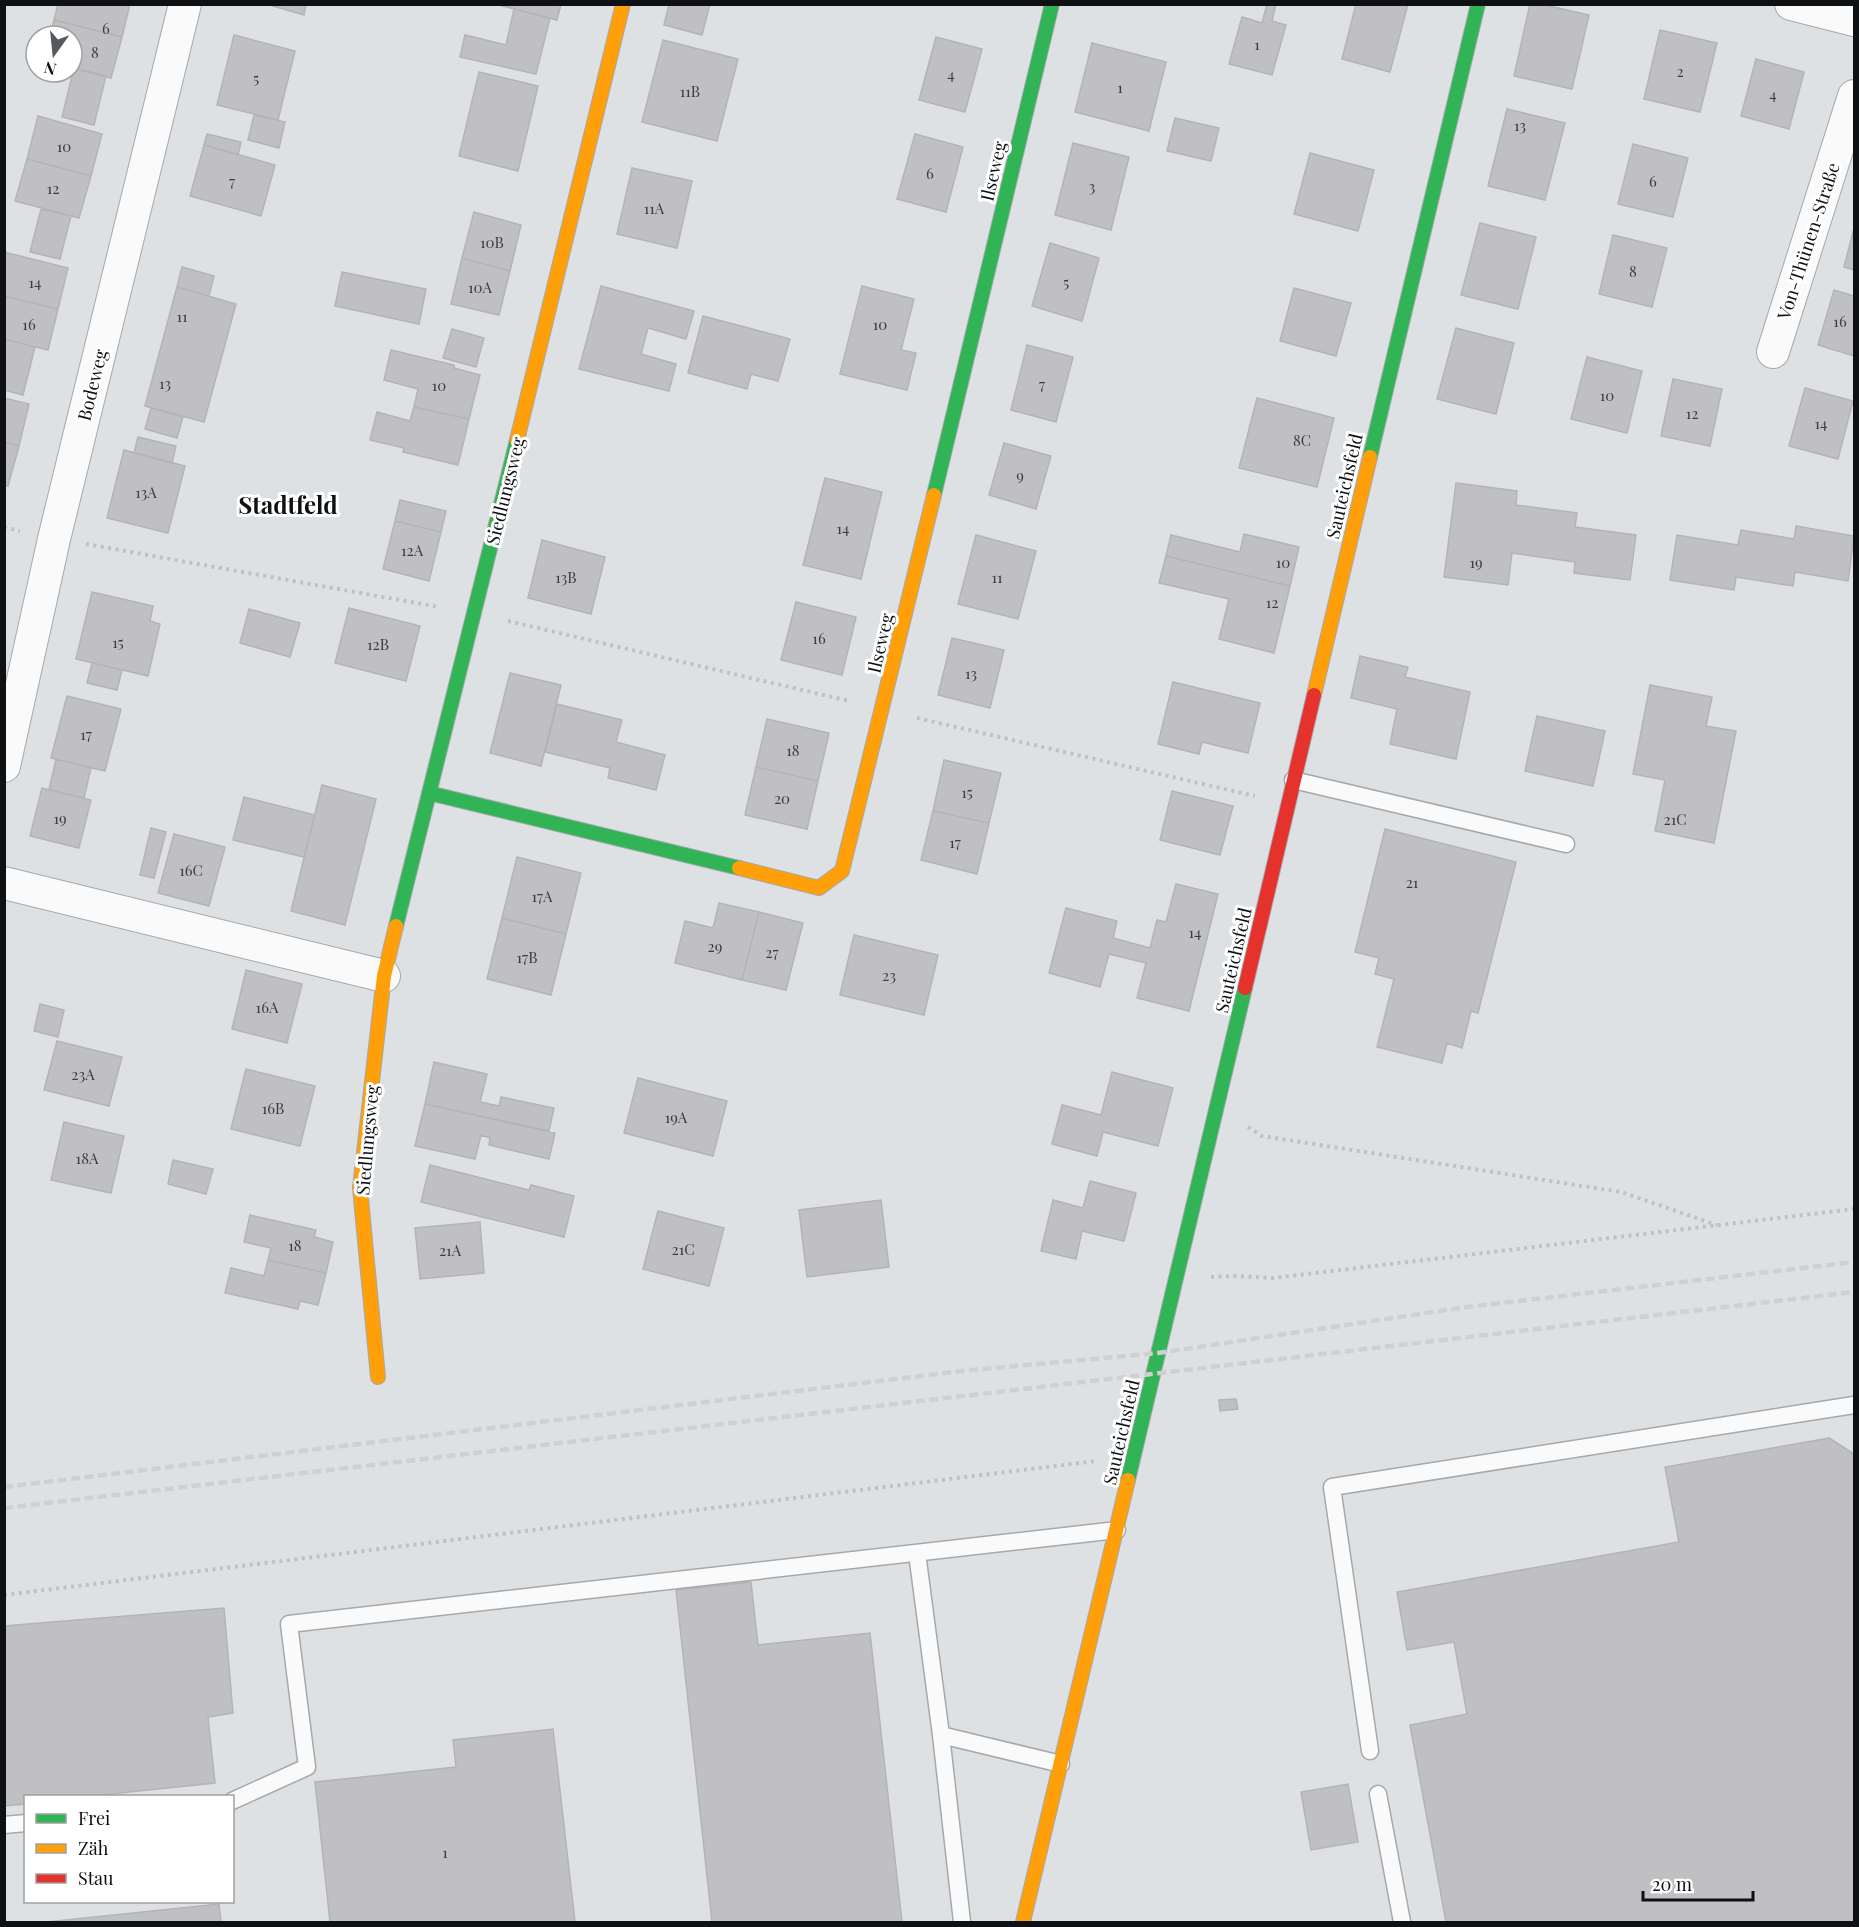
<svg xmlns="http://www.w3.org/2000/svg" width="1859" height="1927" viewBox="0 0 1859 1927" font-family="'Playfair Display',serif">
<rect width="100%" height="100%" fill="#dee1e4"/>
<path fill="#c0bfc2" stroke="#b4b3b5" stroke-width="1.5" d="M 58,4 L 130,4 L 122,37 L 54,20 Z
M 266,4 L 306,4 L 304,15 Z
M 495,4 L 561,4 L 557,20 Z
M 669,4 L 710,4 L 702,35 L 664,25 Z
M 1267,4 L 1276,4 L 1272,21 L 1286,25 L 1272,75 L 1229,64 L 1242,17 L 1262,23 Z
M 1356,4 L 1408,4 L 1390,72 L 1342,59 Z
M 1530,4 L 1541,4 L 1589,15 L 1572,89 L 1514,76 Z
M 514,9 L 550,18 L 536,74 L 460,57 L 465,35 L 506,45 Z
M 54,20 L 122,37 L 111,78 L 72,68 L 72,36 L 50,36 Z
M 1660,30 L 1717,43 L 1700,112 L 1644,99 Z
M 234,35 L 295,51 L 278,120 L 217,105 Z
M 936,37 L 982,49 L 965,112 L 919,100 Z
M 663,40 L 738,59 L 717,141 L 642,122 Z
M 1092,43 L 1166,62 L 1149,131 L 1075,112 Z
M 1756,59 L 1804,72 L 1789,129 L 1741,116 Z
M 74,68 L 106,76 L 94,125 L 62,117 Z
M 479,72 L 538,86 L 518,171 L 459,156 Z
M 1507,109 L 1565,123 L 1545,200 L 1488,186 Z
M 254,115 L 285,122 L 279,148 L 248,140 Z
M 38,116 L 102,134 L 91,176 L 27,159 Z
M 1175,118 L 1219,128 L 1211,161 L 1167,151 Z
M 207,134 L 241,142 L 238,155 L 204,145 Z
M 915,134 L 963,147 L 946,212 L 897,199 Z
M 1073,143 L 1129,157 L 1111,230 L 1055,215 Z
M 1633,144 L 1688,158 L 1673,217 L 1618,204 Z
M 204,145 L 275,165 L 261,216 L 190,196 Z
M 1310,153 L 1374,170 L 1358,231 L 1294,214 Z
M 27,159 L 91,176 L 79,218 L 15,201 Z
M 632,168 L 692,181 L 677,248 L 617,234 Z
M 41,209 L 71,216 L 60,259 L 30,252 Z
M 474,212 L 521,225 L 510,271 L 462,258 Z
M 1480,223 L 1536,237 L 1518,309 L 1461,295 Z
M 1854,228 L 1854,270 L 1844,267 Z
M 1613,235 L 1667,248 L 1652,307 L 1599,294 Z
M 1050,243 L 1099,258 L 1082,321 L 1032,306 Z
M 4,252 L 68,268 L 58,309 L 4,296 Z
M 462,258 L 510,271 L 499,315 L 451,304 Z
M 182,267 L 214,276 L 209,296 L 177,287 Z
M 342,272 L 426,289 L 419,324 L 335,306 Z
M 601,286 L 694,311 L 686,339 L 648,328 L 641,354 L 676,364 L 669,391 L 579,369 Z
M 862,286 L 914,299 L 901,350 L 916,353 L 907,390 L 840,374 Z
M 177,287 L 236,304 L 204,422 L 145,406 Z
M 1294,288 L 1351,303 L 1336,356 L 1280,341 Z
M 1834,290 L 1854,296 L 1854,356 L 1818,345 Z
M 4,296 L 58,309 L 48,350 L 4,339 Z
M 703,316 L 790,339 L 778,381 L 751,374 L 747,389 L 688,373 Z
M 1456,328 L 1514,343 L 1496,414 L 1437,399 Z
M 452,329 L 484,338 L 476,367 L 443,358 Z
M 4,339 L 35,347 L 23,395 L 4,390 Z
M 1027,345 L 1073,357 L 1056,422 L 1011,410 Z
M 391,350 L 454,365 L 454,368 L 480,375 L 469,419 L 414,407 L 418,389 L 384,380 Z
M 1587,357 L 1642,371 L 1627,433 L 1571,419 Z
M 1673,379 L 1722,389 L 1710,446 L 1661,436 Z
M 1805,388 L 1853,401 L 1838,459 L 1789,446 Z
M 4,398 L 29,404 L 19,446 L 4,442 Z
M 1257,398 L 1334,418 L 1317,487 L 1239,468 Z
M 414,407 L 469,419 L 458,465 L 403,452 L 404,448 L 370,440 L 377,412 L 410,421 Z
M 151,408 L 183,417 L 177,438 L 145,429 Z
M 138,437 L 176,446 L 172,463 L 134,453 Z
M 4,442 L 19,446 L 8,486 L 4,485 Z
M 1004,443 L 1051,456 L 1036,509 L 989,495 Z
M 124,450 L 185,466 L 168,533 L 107,518 Z
M 825,478 L 882,492 L 861,579 L 803,565 Z
M 1456,483 L 1517,491 L 1516,505 L 1577,513 L 1575,527 L 1636,535 L 1630,580 L 1574,573 L 1575,562 L 1512,553 L 1508,585 L 1444,577 Z
M 400,500 L 446,511 L 441,532 L 395,521 Z
M 395,521 L 441,532 L 429,581 L 383,569 Z
M 1796,526 L 1854,536 L 1848,581 L 1795,572 L 1793,586 L 1736,577 L 1734,590 L 1670,580 L 1677,535 L 1738,545 L 1741,530 L 1794,539 Z
M 1244,534 L 1299,547 L 1290,586 L 1166,556 L 1171,535 L 1240,552 Z
M 976,535 L 1036,551 L 1018,619 L 958,604 Z
M 542,540 L 605,557 L 591,614 L 528,598 Z
M 1166,556 L 1290,586 L 1274,653 L 1219,639 L 1229,599 L 1159,583 Z
M 92,592 L 153,606 L 150,621 L 160,624 L 148,676 L 76,659 Z
M 796,602 L 856,617 L 842,675 L 781,660 Z
M 349,608 L 420,626 L 406,681 L 335,663 Z
M 249,609 L 300,623 L 290,657 L 240,643 Z
M 952,638 L 1004,650 L 990,708 L 938,695 Z
M 1360,656 L 1408,667 L 1405,677 L 1470,692 L 1456,759 L 1390,744 L 1397,709 L 1351,698 Z
M 92,663 L 122,670 L 117,690 L 87,683 Z
M 510,673 L 561,685 L 541,766 L 490,753 Z
M 1173,682 L 1260,703 L 1248,753 L 1202,742 L 1199,754 L 1158,744 Z
M 1650,685 L 1712,697 L 1706,726 L 1736,731 L 1714,843 L 1655,831 L 1665,780 L 1633,774 Z
M 67,696 L 121,709 L 105,771 L 51,758 Z
M 557,704 L 622,720 L 616,742 L 665,755 L 656,790 L 608,778 L 610,768 L 545,752 Z
M 1537,716 L 1605,731 L 1593,786 L 1525,771 Z
M 767,719 L 829,733 L 818,781 L 756,767 Z
M 56,759 L 91,768 L 84,798 L 49,790 Z
M 944,760 L 1001,773 L 989,823 L 933,811 Z
M 756,767 L 818,781 L 807,829 L 745,815 Z
M 322,785 L 376,799 L 345,925 L 291,911 Z
M 42,788 L 91,800 L 79,848 L 30,836 Z
M 1172,791 L 1233,806 L 1220,855 L 1160,840 Z
M 244,797 L 315,815 L 304,857 L 233,840 Z
M 933,811 L 989,823 L 977,874 L 921,860 Z
M 151,828 L 166,832 L 154,878 L 140,875 Z
M 1385,829 L 1516,862 L 1478,1013 L 1471,1011 L 1462,1048 L 1447,1043 L 1442,1063 L 1377,1047 L 1394,979 L 1375,974 L 1379,958 L 1355,952 Z
M 174,834 L 225,847 L 209,906 L 158,893 Z
M 517,857 L 581,873 L 566,934 L 502,918 Z
M 1176,884 L 1218,894 L 1189,1011 L 1137,998 L 1146,963 L 1109,954 L 1100,987 L 1049,973 L 1066,908 L 1117,921 L 1113,938 L 1150,948 L 1157,920 L 1166,922 Z
M 719,903 L 759,912 L 742,980 L 675,963 L 685,921 L 713,928 Z
M 759,912 L 803,923 L 786,990 L 742,980 Z
M 502,918 L 566,934 L 551,995 L 487,979 Z
M 854,935 L 938,955 L 924,1015 L 840,995 Z
M 246,970 L 302,984 L 287,1043 L 232,1029 Z
M 40,1004 L 64,1010 L 58,1037 L 34,1031 Z
M 57,1041 L 122,1057 L 109,1106 L 44,1090 Z
M 434,1062 L 487,1074 L 480,1102 L 499,1106 L 501,1097 L 554,1108 L 549,1131 L 425,1104 Z
M 246,1069 L 315,1086 L 300,1146 L 231,1129 Z
M 1112,1072 L 1173,1088 L 1158,1146 L 1103,1132 L 1097,1156 L 1052,1144 L 1062,1105 L 1101,1115 Z
M 638,1078 L 727,1101 L 713,1156 L 624,1133 Z
M 425,1104 L 555,1133 L 549,1159 L 489,1145 L 490,1138 L 481,1135 L 475,1159 L 415,1146 Z
M 64,1122 L 124,1136 L 111,1193 L 51,1180 Z
M 173,1160 L 213,1169 L 206,1194 L 168,1184 Z
M 430,1165 L 529,1190 L 531,1185 L 574,1196 L 564,1237 L 421,1202 Z
M 1090,1181 L 1136,1193 L 1124,1241 L 1082,1231 L 1076,1259 L 1041,1251 L 1053,1200 L 1083,1208 Z
M 881,1200 L 889,1267 L 807,1277 L 799,1210 Z
M 658,1211 L 724,1228 L 709,1286 L 643,1269 Z
M 250,1215 L 316,1230 L 314,1237 L 333,1242 L 326,1273 L 268,1260 L 271,1248 L 244,1242 Z
M 480,1222 L 484,1273 L 420,1279 L 415,1228 Z
M 268,1260 L 326,1273 L 318,1305 L 300,1301 L 298,1309 L 225,1293 L 231,1268 L 264,1276 Z
M 1236,1399 L 1238,1409 L 1220,1411 L 1219,1400 Z
M 1829,1438 L 1854,1454 L 1854,1922 L 1446,1922 L 1410,1725 L 1467,1714 L 1454,1642 L 1407,1650 L 1397,1592 L 1679,1542 L 1665,1467 Z
M 751,1582 L 758,1645 L 870,1633 L 902,1922 L 712,1922 L 676,1590 Z
M 224,1608 L 233,1713 L 208,1717 L 215,1783 L 91,1796 L 26,1796 L 26,1804 L 4,1806 L 4,1626 Z
M 553,1729 L 575,1922 L 330,1922 L 315,1782 L 456,1767 L 453,1740 Z
M 1348,1784 L 1358,1842 L 1311,1850 L 1301,1792 Z
M 219,1904 L 221,1922 L 46,1922 Z"/>
<g fill="none" stroke-linecap="round" stroke-linejoin="round">
<g stroke="#a6a9ab" stroke-width="19">
<path id="lane" d="M 1293,780 L 1566,844
M 917,1553 L 941,1735 L 1061,1764
M 941,1735 L 962,1922
M 1370,1751 L 1332,1487 L 1854,1405
M 1378,1794 L 1402,1922
M 232,1801 L 307,1767 L 289,1624 L 1117,1530
M 4,1825 L 26,1823"/>
</g>
<g stroke="#a6a9ab" stroke-width="34">
<path id="street" d="M 1791,4 L 1854,20
M 1773,352 L 1854,96
M 4,766 L 54,539 L 185,4
M 4,883 L 384,976"/>
</g>
<g stroke="#a6a9ab" stroke-width="16">
<path id="fast" d="M 1370,457 L 1478,4
M 934,495 L 1052,4
M 429,793 L 739,868
M 396,926 L 517,440
M 1128,1480 L 1245,988"/>
</g>
<g stroke="#a6a9ab" stroke-width="16">
<path id="slow" d="M 517,440 L 623,4
M 1314,695 L 1370,457
M 739,868 L 819,888 L 842,871 L 934,495
M 378,1377 L 360,1188 L 384,976 L 396,926
M 1023,1922 L 1128,1480"/>
</g>
<g stroke="#a6a9ab" stroke-width="16">
<path id="jam" d="M 1245,988 L 1314,695"/>
</g>
<path stroke="#bfc1c2" stroke-width="4" stroke-dasharray="3 4.5" stroke-linecap="butt" d="M 4,527 L 20,531
M 86,544 L 439,607
M 508,621 L 849,701
M 917,718 L 1255,796
M 1248,1127 L 1262,1136 L 1621,1192 L 1717,1225
M 1211,1277 L 1235,1276 L 1273,1278 L 1854,1209
M 4,1595 L 1096,1461"/>
<use href="#lane" stroke="#fafafb" stroke-width="16"/>
<use href="#street" stroke="#fafafb" stroke-width="32"/>
<use href="#fast" stroke="#30b455" stroke-width="14"/>
<use href="#slow" stroke="#ff9f0a" stroke-width="14"/>
<use href="#jam" stroke="#e5322d" stroke-width="14"/>
<path stroke="#cfd0d1" stroke-width="4.5" stroke-dasharray="9 4.5" stroke-linecap="butt" d="M 4,1487 L 962,1371 L 1158,1353 L 1467,1307 L 1854,1262
M 4,1508 L 1854,1292"/>
</g>
<g text-anchor="middle" dominant-baseline="central" stroke-width="6" stroke-linejoin="round" paint-order="stroke">
<g font-size="15" fill="#3a3c3f">
<text x="106" y="28">6</text>
<text x="1257" y="44">1</text>
<text x="95" y="52">8</text>
<text x="1680" y="71">2</text>
<text x="951" y="74">4</text>
<text x="256" y="78">5</text>
<text x="1120" y="87">1</text>
<text x="690" y="91">11B</text>
<text x="1773" y="94">4</text>
<text x="1520" y="125">13</text>
<text x="64" y="146">10</text>
<text x="930" y="173">6</text>
<text x="232" y="181">7</text>
<text x="1653" y="181">6</text>
<text x="1092" y="186">3</text>
<text x="53" y="188">12</text>
<text x="654" y="208">11A</text>
<text x="492" y="242">10B</text>
<text x="1633" y="271">8</text>
<text x="35" y="282">14</text>
<text x="1066" y="282">5</text>
<text x="480" y="287">10A</text>
<text x="182" y="316">11</text>
<text x="1840" y="321">16</text>
<text x="29" y="324">16</text>
<text x="880" y="324">10</text>
<text x="165" y="383">13</text>
<text x="1042" y="384">7</text>
<text x="439" y="385">10</text>
<text x="1607" y="395">10</text>
<text x="1692" y="413">12</text>
<text x="1821" y="423">14</text>
<text x="1302" y="440">8C</text>
<text x="1020" y="475">9</text>
<text x="146" y="492">13A</text>
<text x="843" y="528">14</text>
<text x="412" y="550">12A</text>
<text x="1283" y="562">10</text>
<text x="1476" y="562">19</text>
<text x="566" y="577">13B</text>
<text x="997" y="577">11</text>
<text x="1272" y="602">12</text>
<text x="819" y="638">16</text>
<text x="118" y="642">15</text>
<text x="378" y="644">12B</text>
<text x="971" y="673">13</text>
<text x="86" y="734">17</text>
<text x="793" y="750">18</text>
<text x="967" y="792">15</text>
<text x="782" y="798">20</text>
<text x="60" y="818">19</text>
<text x="1675" y="819">21C</text>
<text x="955" y="842">17</text>
<text x="191" y="870">16C</text>
<text x="1412" y="882">21</text>
<text x="542" y="896">17A</text>
<text x="1195" y="932">14</text>
<text x="715" y="946">29</text>
<text x="772" y="952">27</text>
<text x="527" y="957">17B</text>
<text x="889" y="975">23</text>
<text x="267" y="1007">16A</text>
<text x="83" y="1074">23A</text>
<text x="273" y="1108">16B</text>
<text x="676" y="1117">19A</text>
<text x="87" y="1158">18A</text>
<text x="295" y="1245">18</text>
<text x="683" y="1249">21C</text>
<text x="450" y="1250">21A</text>
<text x="445" y="1852">1</text>
</g>
<g font-size="18" fill="#0e1113" stroke="#fff">
<text transform="translate(993 171) rotate(-77)">Ilseweg</text>
<text transform="translate(1808 241) rotate(-72)">Von-Thünen-Straße</text>
<text transform="translate(92 385) rotate(-76)">Bodeweg</text>
<text transform="translate(1344 486) rotate(-77)">Sauteichsfeld</text>
<text transform="translate(505 491) rotate(-76)">Siedlungsweg</text>
<text transform="translate(880 643) rotate(-77)">Ilseweg</text>
<text transform="translate(1233 960) rotate(-77)">Sauteichsfeld</text>
<text transform="translate(367 1140) rotate(-85)">Siedlungsweg</text>
<text transform="translate(1121 1432) rotate(-77)">Sauteichsfeld</text>
</g>
<g font-size="24" font-weight="bold" fill="#0e1113" stroke="#fff">
<text x="288" y="504">Stadtfeld</text>
</g>
</g>
<rect width="1859" height="1927" fill="none" stroke="#0e1113" stroke-width="12"/>
<rect x="24" y="1795" width="210" height="108" fill="#ffffff" stroke="#9fa0a1" stroke-width="1.5"/>
<rect x="36" y="1814" width="30" height="9" fill="#30b455" stroke="#9fa0a1" stroke-width="1.5"/>
<text x="78" y="1825" font-size="18" fill="#0e1113">Frei</text>
<rect x="36" y="1844" width="30" height="9" fill="#ff9f0a" stroke="#9fa0a1" stroke-width="1.5"/>
<text x="78" y="1855" font-size="18" fill="#0e1113">Zäh</text>
<rect x="36" y="1874" width="30" height="9" fill="#e5322d" stroke="#9fa0a1" stroke-width="1.5"/>
<text x="78" y="1885" font-size="18" fill="#0e1113">Stau</text>
<g transform="translate(54 54) rotate(195)"><circle r="28" fill="#ffffff" stroke="#9fa0a1" stroke-width="1.5"/>
<path d="M0-4.5L10 22L0 15L-10 22Z" fill="#575a5c"/>
<text y="-9" font-size="16" font-weight="bold" text-anchor="middle" fill="#0e1113">N</text>
</g>
<path d="M1643 1891v9h110v-9" fill="none" stroke="#0e1113" stroke-width="3"/>
<text x="1652" y="1891" font-size="18" fill="#0e1113" stroke="#ffffff" stroke-width="4.5" paint-order="stroke">20 m</text>
</svg>
